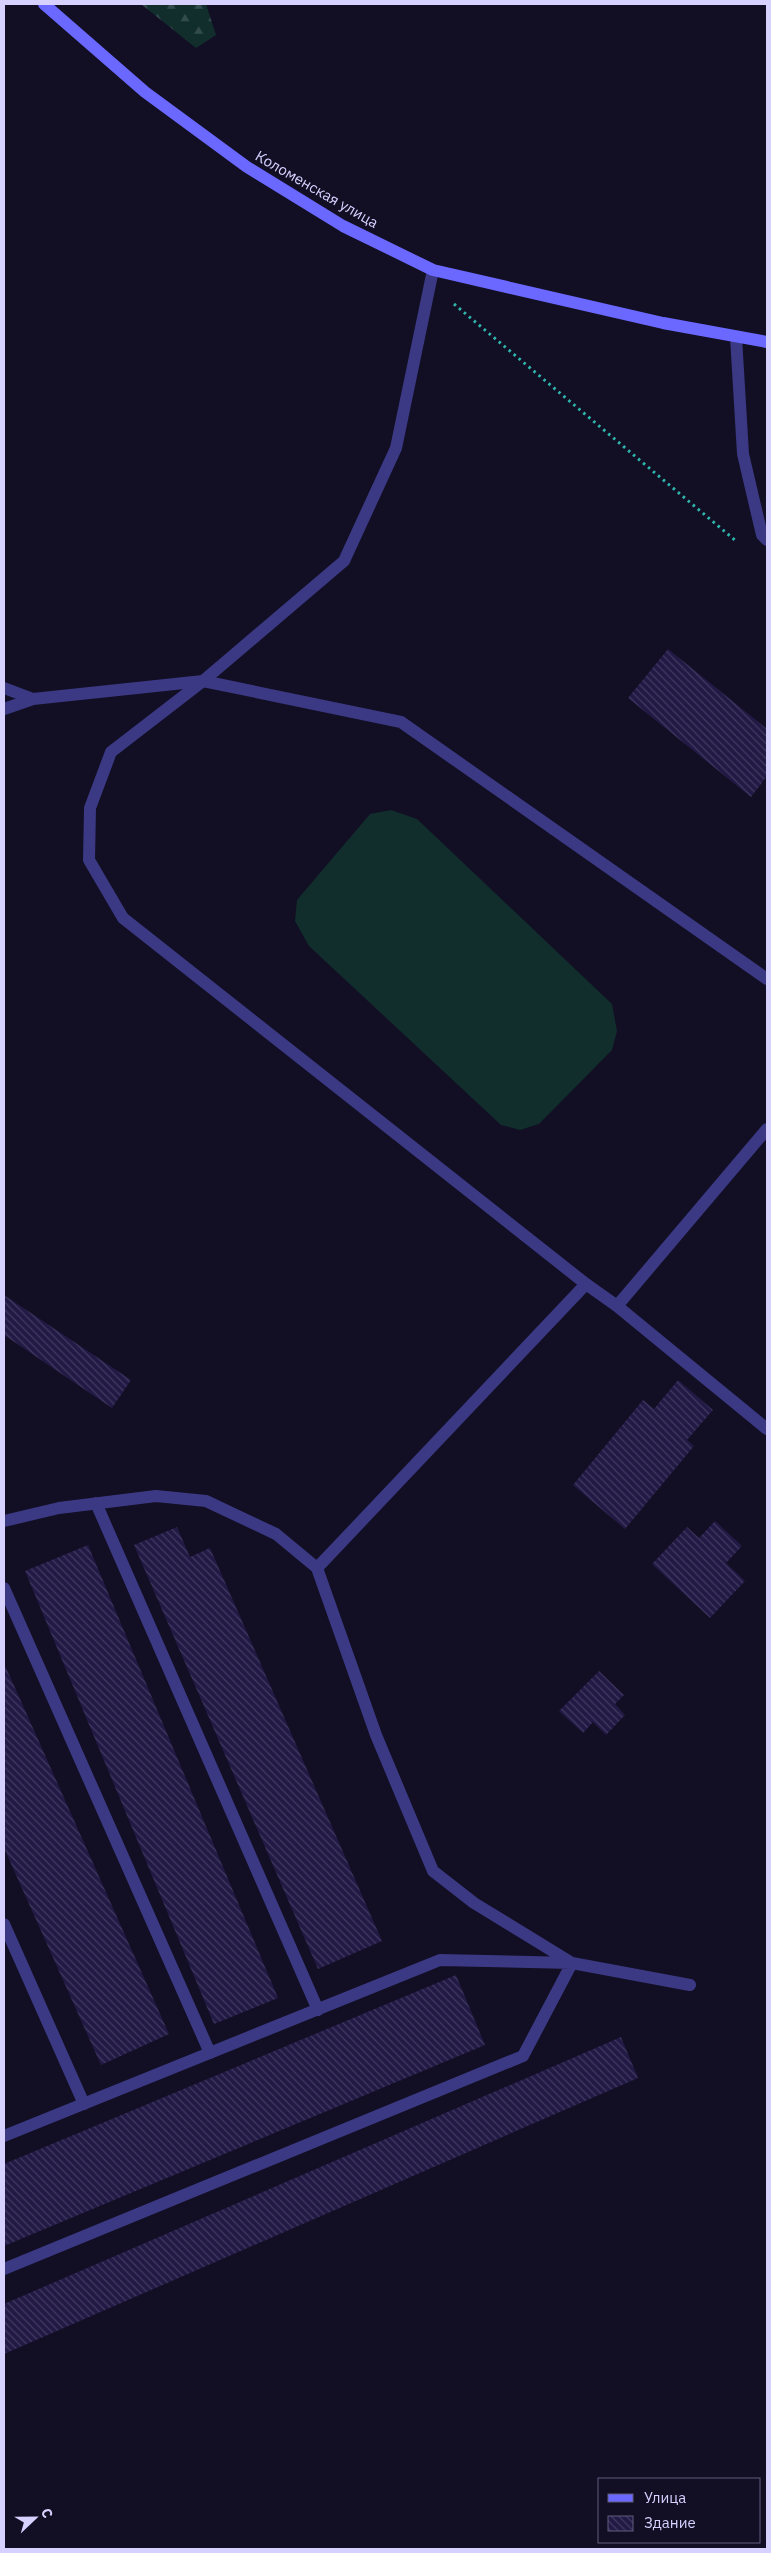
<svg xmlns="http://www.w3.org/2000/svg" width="771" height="2553" viewBox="0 0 771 2553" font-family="'IBM Plex Sans',sans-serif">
<defs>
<pattern id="forest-firs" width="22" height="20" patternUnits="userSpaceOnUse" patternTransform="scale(1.25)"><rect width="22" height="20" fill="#112e2d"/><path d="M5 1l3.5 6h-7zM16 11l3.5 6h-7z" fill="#334b4c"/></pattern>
<pattern id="building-back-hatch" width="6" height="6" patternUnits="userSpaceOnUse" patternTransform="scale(1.25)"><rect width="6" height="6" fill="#221a45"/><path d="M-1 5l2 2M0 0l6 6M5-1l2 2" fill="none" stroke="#413a61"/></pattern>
</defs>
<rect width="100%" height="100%" fill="#120e24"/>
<path fill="url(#forest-firs)" d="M 141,4 L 206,4 L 216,35 L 196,48 Z"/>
<path fill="#112e2d" d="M 391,810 L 417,819 L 612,1004 L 617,1031 L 612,1050 L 539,1124 L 520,1130 L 501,1125 L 309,946 L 295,921 L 297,900 L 370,814 Z"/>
<path fill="url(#building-back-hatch)" d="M 668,649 L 767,729 L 767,776 L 751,797 L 628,698 Z
M 4,1295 L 131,1380 L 112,1408 L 4,1335 Z
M 678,1380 L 713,1410 L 687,1440 L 694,1446 L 625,1529 L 573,1485 L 643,1400 L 654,1409 Z
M 715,1521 L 742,1546 L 726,1563 L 745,1581 L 710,1618 L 652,1564 L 687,1527 L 699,1538 Z
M 177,1527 L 190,1557 L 210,1548 L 382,1941 L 318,1969 L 134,1545 Z
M 88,1545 L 278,1998 L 214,2024 L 25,1571 Z
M 4,1663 L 169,2034 L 101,2065 L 4,1848 Z
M 599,1671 L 624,1695 L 615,1704 L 625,1715 L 606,1735 L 593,1722 L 583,1733 L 559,1711 Z
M 456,1975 L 485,2045 L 4,2246 L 4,2164 Z
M 621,2037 L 638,2078 L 4,2354 L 4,2304 Z"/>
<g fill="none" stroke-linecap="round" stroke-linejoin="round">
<path stroke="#2eb6ad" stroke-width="3" stroke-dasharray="2.5 4" stroke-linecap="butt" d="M 454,304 L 736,541"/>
<path stroke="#3b3983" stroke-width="12" d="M 4,688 L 33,699 L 203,681 L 401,722 L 767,979
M 4,709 L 33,699
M 617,1306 L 767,1129
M 96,1503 L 318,2010
M 4,1521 L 59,1508 L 156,1496 L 206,1501 L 276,1534 L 317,1568 L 376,1735 L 433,1871 L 474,1903 L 572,1963 L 690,1985
M 317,1568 L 586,1284
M 4,1588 L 210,2053
M 4,1924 L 84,2104
M 4,2136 L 440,1960 L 572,1963 L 523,2056 L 4,2269"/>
<path stroke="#3b3983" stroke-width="12" d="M 433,270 L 396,448 L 344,561 L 203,681 L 111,752 L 90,808 L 89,860 L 123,918 L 586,1284 L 617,1306 L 767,1429
M 736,337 L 743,454 L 762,535 L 767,540"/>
<path stroke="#6a68ff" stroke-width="12" d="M 44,4 L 145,92 L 247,167 L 343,226 L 433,270 L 663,323 L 767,342"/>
</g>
<g text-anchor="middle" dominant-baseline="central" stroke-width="4" stroke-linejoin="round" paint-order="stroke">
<g font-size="15" fill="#d6d1ff" stroke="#120e24">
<text transform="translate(317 189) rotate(30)">Коломенская улица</text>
</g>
</g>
<rect width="771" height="2553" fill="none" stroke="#d6d1ff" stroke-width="10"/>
<rect x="598" y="2478" width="162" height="65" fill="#120e24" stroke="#605c7c"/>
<rect x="608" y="2494" width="25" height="8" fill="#6a68ff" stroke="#605c7c"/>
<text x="644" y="2503" font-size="15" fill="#d6d1ff">Улица</text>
<rect x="608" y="2516" width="25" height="15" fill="url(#building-back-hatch)" stroke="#605c7c"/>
<text x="644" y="2528" font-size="15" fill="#d6d1ff">Здание</text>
<g transform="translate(35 2518) rotate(68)" stroke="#120e24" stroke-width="4" paint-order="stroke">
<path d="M0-4L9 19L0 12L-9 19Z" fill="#d6d1ff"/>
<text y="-8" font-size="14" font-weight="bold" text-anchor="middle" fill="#d6d1ff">С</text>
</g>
</svg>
